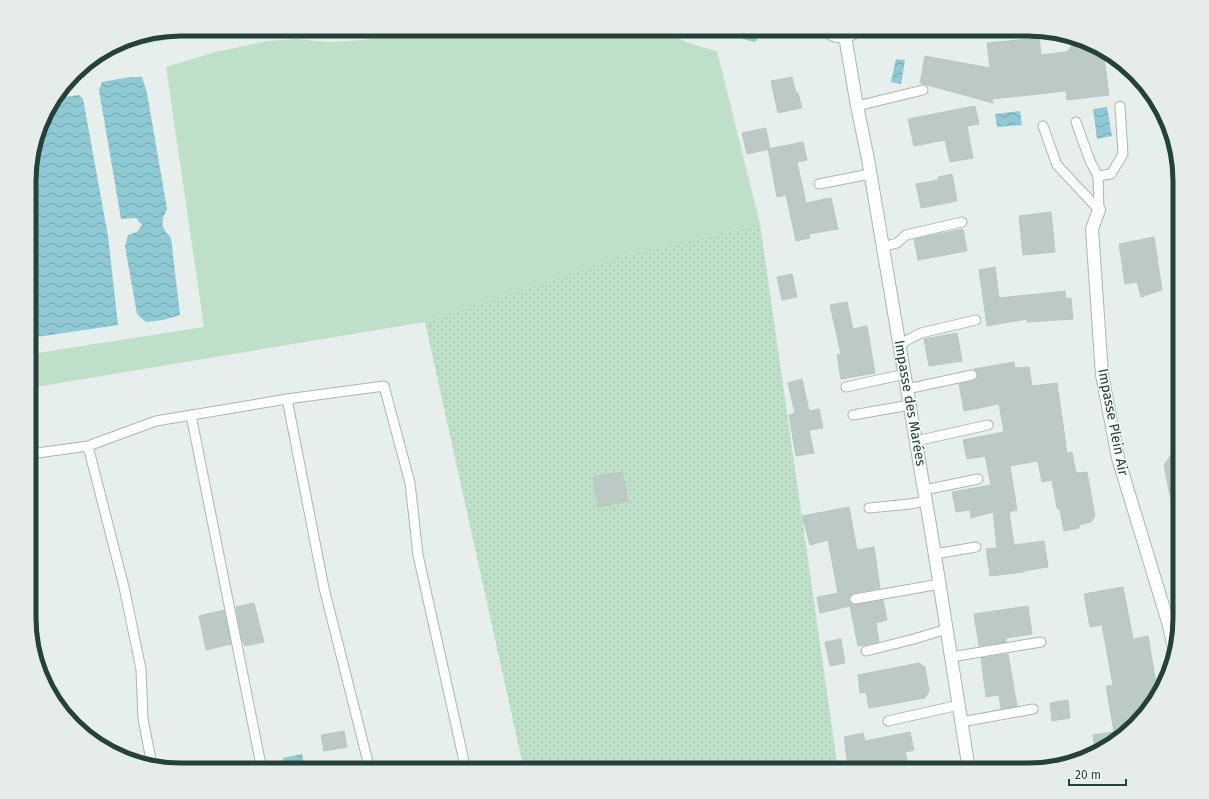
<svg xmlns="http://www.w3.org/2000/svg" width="1209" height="799" viewBox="0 0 1209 799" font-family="'Fira Sans',sans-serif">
<defs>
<pattern id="wetland-marsh" width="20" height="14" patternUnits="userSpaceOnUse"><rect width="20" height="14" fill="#bfe0c8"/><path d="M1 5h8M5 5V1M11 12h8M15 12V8" fill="none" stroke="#a4c1ad"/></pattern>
<pattern id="park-dots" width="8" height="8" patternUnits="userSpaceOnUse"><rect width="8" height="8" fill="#bfe0c8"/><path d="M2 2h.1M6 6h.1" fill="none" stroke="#a4c1ad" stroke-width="1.8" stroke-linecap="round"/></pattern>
<pattern id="water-waves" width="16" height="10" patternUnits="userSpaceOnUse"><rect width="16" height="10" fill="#8ec9d4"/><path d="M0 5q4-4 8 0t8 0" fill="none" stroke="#74a5ad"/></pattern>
</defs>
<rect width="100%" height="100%" fill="#e6efeb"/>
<path fill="#bfe0c8" d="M 508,29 L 636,29 L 661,32 L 698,46 L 717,51 L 760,224 L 615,258 L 425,322 L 30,388 L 30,354 L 204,327 L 166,67 L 212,53 L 266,41 L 297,39 L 329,42 L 362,40 L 427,33 Z"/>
<path fill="url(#wetland-marsh)" d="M 181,29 L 221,29 L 136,46 L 112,48 L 123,41 Z
M 699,29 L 780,29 L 773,37 L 722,38 Z"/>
<path fill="url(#park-dots)" d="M 760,224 L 838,770 L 524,770 L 425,322 L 615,258 Z"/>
<path fill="url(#water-waves)" d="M 896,59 L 905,60 L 901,84 L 891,82 Z
M 130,77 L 142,77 L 147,93 L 167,209 C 160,223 161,227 171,238 L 180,315 L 163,320 L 146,322 L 137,314 L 125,246 L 128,235 L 137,232 L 142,225 L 136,218 L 121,219 L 99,90 L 102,82 Z
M 79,95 L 83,99 L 108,236 L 118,325 L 30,338 L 30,162 L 45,114 L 57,98 Z
M 1107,107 L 1112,136 L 1097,139 L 1093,109 Z
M 1020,111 L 1022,125 L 997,127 L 995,114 Z
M 302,754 L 305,770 L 285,770 L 283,758 Z"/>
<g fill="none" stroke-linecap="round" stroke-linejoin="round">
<path stroke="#8ec9d4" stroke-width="5.5" d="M 719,29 L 754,39 L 759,29"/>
</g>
<path fill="#bbcac4" stroke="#b8c9c2" d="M 1039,38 L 1041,55 L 1067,52 L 1075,42 L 1084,41 L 1096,48 L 1098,48 L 1103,50 L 1109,95 L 1067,100 L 1066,91 L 992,99 L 993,103 L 920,83 L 925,56 L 990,68 L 987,43 Z
M 792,77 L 796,93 L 798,93 L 802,108 L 778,113 L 771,81 Z
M 975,106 L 979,124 L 967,126 L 973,158 L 950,162 L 945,140 L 914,146 L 908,119 Z
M 766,128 L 770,149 L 747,154 L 742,133 Z
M 803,142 L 807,160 L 797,162 L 806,203 L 831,198 L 838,229 L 809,234 L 810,238 L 796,241 L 786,195 L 777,197 L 768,149 Z
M 952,174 L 957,201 L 921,208 L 916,184 L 938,180 L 938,177 Z
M 1051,212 L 1055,252 L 1023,255 L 1019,216 Z
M 963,229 L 967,251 L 918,260 L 914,239 Z
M 1154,237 L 1162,290 L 1141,297 L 1137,282 L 1125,284 L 1119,244 Z
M 995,267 L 999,298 L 1065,291 L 1066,299 L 1071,298 L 1073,319 L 1027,322 L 1027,319 L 987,326 L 979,270 Z
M 792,274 L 797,297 L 782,300 L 777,277 Z
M 847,302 L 853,329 L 867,326 L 875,373 L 841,379 L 837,355 L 841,354 L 830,305 Z
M 957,333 L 962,361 L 929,366 L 924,339 Z
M 1014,362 L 1015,368 L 1029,367 L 1032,386 L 1057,383 L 1067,453 L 1072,452 L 1076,473 L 1087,472 L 1095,516 L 1091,522 L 1079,525 L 1079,528 L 1064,531 L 1060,510 L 1057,508 L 1052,480 L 1042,482 L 1038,461 L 1010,466 L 1017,510 L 1009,512 L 1014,545 L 1044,541 L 1048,567 L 1024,571 L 1024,572 L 990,576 L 986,549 L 997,548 L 993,512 L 971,518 L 970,510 L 956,512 L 952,492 L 991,485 L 985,456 L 967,459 L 963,440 L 1004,432 L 999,404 L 964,411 L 959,384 L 973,381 L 976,379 L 978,374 L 974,369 Z
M 802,379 L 809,411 L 819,409 L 823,428 L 809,430 L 814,453 L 796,456 L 789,415 L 795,413 L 788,383 Z
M 1180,442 L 1180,505 L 1172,506 L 1164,465 Z
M 622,472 L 628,501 L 598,507 L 593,477 Z
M 849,507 L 857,550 L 874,547 L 880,588 L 854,593 L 850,597 L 849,600 L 853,604 L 856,605 L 883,600 L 887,620 L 876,623 L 879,642 L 858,646 L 850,606 L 820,613 L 817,597 L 838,593 L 828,540 L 810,545 L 802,516 Z
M 1123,587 L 1133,639 L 1148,636 L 1158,695 L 1154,702 L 1104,750 L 1095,752 L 1093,735 L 1114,732 L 1106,686 L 1113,685 L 1102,625 L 1090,627 L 1084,594 Z
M 254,603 L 264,642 L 245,646 L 243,641 L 242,641 L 236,607 Z
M 1028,606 L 1032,634 L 1006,638 L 1006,642 L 979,646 L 974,614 Z
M 224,610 L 231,644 L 206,650 L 199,616 Z
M 841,639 L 845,663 L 830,666 L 825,642 Z
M 1008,654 L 1017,706 L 1001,709 L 999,695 L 986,697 L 981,658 Z
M 919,663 L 925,667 L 929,691 L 925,698 L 869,708 L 866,692 L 860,693 L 858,675 Z
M 1068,700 L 1070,718 L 1052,721 L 1050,703 Z
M 344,731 L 347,747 L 324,751 L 321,735 Z
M 910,732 L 914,750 L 905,752 L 907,760 L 902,761 L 904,770 L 849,770 L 845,748 L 846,747 L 844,737 L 863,733 L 865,741 Z"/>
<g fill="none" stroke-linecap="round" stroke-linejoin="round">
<g stroke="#a8b8b2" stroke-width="11">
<path id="service" d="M 857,106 L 923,90
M 1076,122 L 1090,161 L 1098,176 L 1099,210
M 1043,126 L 1057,165 L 1099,210
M 1098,176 L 1111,174 L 1123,154 L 1120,106
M 819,184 L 870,174
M 883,247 L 897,243 L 906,235 L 962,222
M 900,344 L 921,333 L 976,320
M 846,387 L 905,374
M 907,389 L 972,375
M 287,399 L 324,588 L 370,770
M 191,415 L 262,770
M 853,415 L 910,405
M 916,441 L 988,425
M 88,446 L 124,587 L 141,669 L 143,719 L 152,765
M 30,454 L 88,446 L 156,421 L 287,399 L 384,386 L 410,483 L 418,555 L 466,770
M 924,490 L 978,479
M 869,508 L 910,504 L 926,501
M 935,554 L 976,547
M 855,599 L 940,584
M 30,629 L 37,658
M 866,651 L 914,639 L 947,629
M 951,657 L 1041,642
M 888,721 L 959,705
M 961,722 L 1033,709"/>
</g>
<g stroke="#a8b8b2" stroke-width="14">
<path id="minor" d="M 825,29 C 835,39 848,39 858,29
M 845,36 L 857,106 L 868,159 L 932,537 L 969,770
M 1099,210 L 1092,229 L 1102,375 L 1118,458 L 1168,622 L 1175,652"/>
</g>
<use href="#service" stroke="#fff" stroke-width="9"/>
<use href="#minor" stroke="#fff" stroke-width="12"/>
</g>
<g text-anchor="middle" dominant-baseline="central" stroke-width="3" stroke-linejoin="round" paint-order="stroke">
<g font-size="14" fill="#24423a" stroke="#f7fbf9">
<text transform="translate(910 403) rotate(80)">Impasse des Marées</text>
<text transform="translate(1113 422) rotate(79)">Impasse Plein Air</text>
</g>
</g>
<path d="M0 0H1209V799H0ZM181 36H1028A145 145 0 0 1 1173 181V618A145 145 0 0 1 1028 763H181A145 145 0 0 1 36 618V181A145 145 0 0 1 181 36Z" fill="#e6ecea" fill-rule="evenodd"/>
<path fill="none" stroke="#24423a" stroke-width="5" d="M181 36H1028A145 145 0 0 1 1173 181V618A145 145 0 0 1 1028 763H181A145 145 0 0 1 36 618V181A145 145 0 0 1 181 36Z"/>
<path d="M1069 779v6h57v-6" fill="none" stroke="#24423a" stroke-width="2"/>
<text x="1075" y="779" font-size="12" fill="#24423a" stroke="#f7fbf9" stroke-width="3" paint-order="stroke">20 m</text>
</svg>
